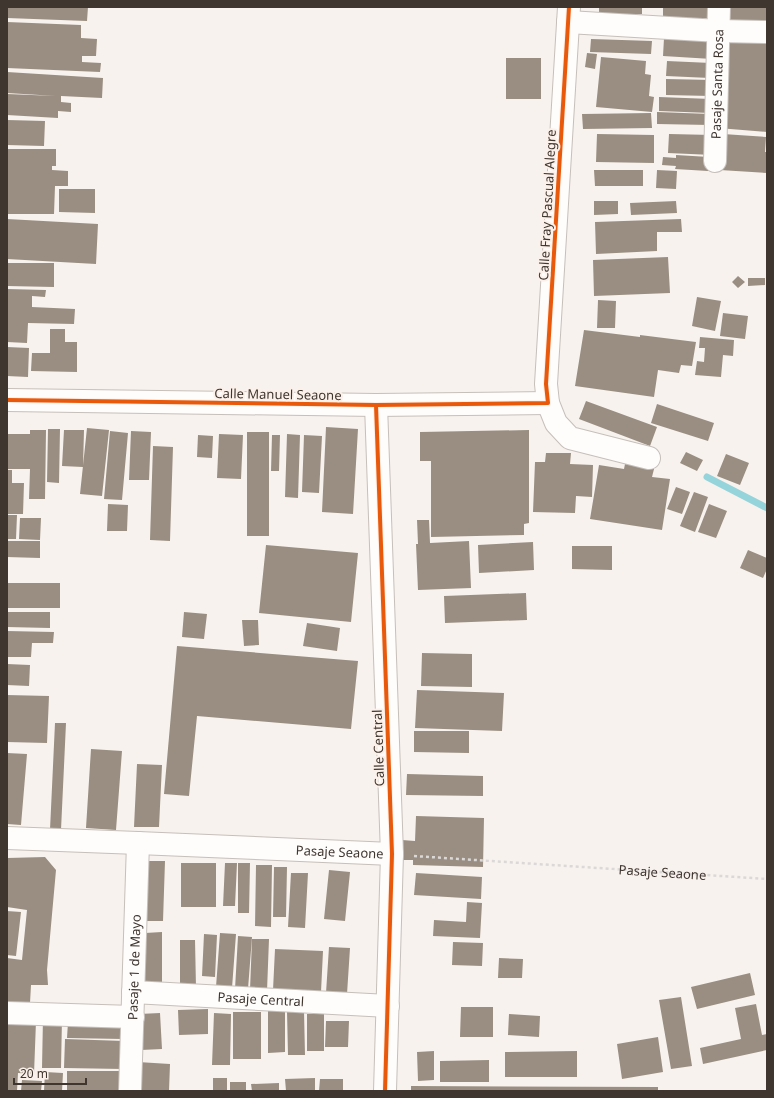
<svg xmlns="http://www.w3.org/2000/svg" width="774" height="1098" viewBox="0 0 774 1098" font-family="'Noto Sans',sans-serif">
<rect width="100%" height="100%" fill="#f8f2ee"/>
<g fill="none" stroke-linecap="round" stroke-linejoin="round">
<path stroke="#96d4db" stroke-width="7" d="M 707,477 L 767,508"/>
</g>
<path fill="#998e81" d="M 7,7 L 88,7 L 87,21 L 7,18 Z
M 599,7 L 642,7 L 642,14 L 599,16 Z
M 663,7 L 712,7 L 712,18 L 663,19 Z
M 724,7 L 767,7 L 767,22 L 724,22 Z
M 7,22 L 81,25 L 81,38 L 97,39 L 96,56 L 82,56 L 82,62 L 101,63 L 100,72 L 7,68 Z
M 726,37 L 767,41 L 767,132 L 718,128 Z
M 664,38 L 713,41 L 712,59 L 663,56 Z
M 591,39 L 652,41 L 651,54 L 590,52 Z
M 587,53 L 597,54 L 595,69 L 585,67 Z
M 601,57 L 646,61 L 645,74 L 651,75 L 649,96 L 654,97 L 652,112 L 596,107 Z
M 506,58 L 541,58 L 541,99 L 506,99 Z
M 667,61 L 711,63 L 710,78 L 666,76 Z
M 7,72 L 103,78 L 102,98 L 61,96 L 61,102 L 71,103 L 71,112 L 58,111 L 58,118 L 7,115 L 7,94 L 56,96 L 7,93 Z
M 666,79 L 712,80 L 711,96 L 666,95 Z
M 659,97 L 711,99 L 710,113 L 659,111 Z
M 657,112 L 710,114 L 710,125 L 657,124 Z
M 651,113 L 652,128 L 583,129 L 582,114 Z
M 7,120 L 45,121 L 44,146 L 7,145 Z
M 597,134 L 654,135 L 654,163 L 596,162 Z
M 669,134 L 713,135 L 713,155 L 668,153 Z
M 723,134 L 766,137 L 765,152 L 767,152 L 767,173 L 720,170 Z
M 7,149 L 56,149 L 56,166 L 52,166 L 52,170 L 68,171 L 68,186 L 55,186 L 54,214 L 7,214 Z
M 676,155 L 709,157 L 708,171 L 675,169 L 676,166 L 662,165 L 663,157 L 676,158 Z
M 594,170 L 643,170 L 643,186 L 595,186 Z
M 657,170 L 677,171 L 676,189 L 656,188 Z
M 59,189 L 95,189 L 95,213 L 59,212 Z
M 594,201 L 618,201 L 618,214 L 594,215 Z
M 676,201 L 677,213 L 631,215 L 630,203 Z
M 7,219 L 98,224 L 96,264 L 7,259 Z
M 681,219 L 682,232 L 657,232 L 657,251 L 596,254 L 595,222 Z
M 668,257 L 670,293 L 594,296 L 593,260 Z
M 7,263 L 54,263 L 54,287 L 7,286 Z
M 738,276 L 745,282 L 738,288 L 732,282 Z
M 748,278 L 765,278 L 765,285 L 748,286 Z
M 7,289 L 46,290 L 45,297 L 32,296 L 32,307 L 75,309 L 74,324 L 28,323 L 27,343 L 7,342 Z
M 697,297 L 721,301 L 715,331 L 692,326 Z
M 598,300 L 616,301 L 615,328 L 597,328 Z
M 723,313 L 748,316 L 745,339 L 720,336 Z
M 50,329 L 65,329 L 65,342 L 77,342 L 77,372 L 31,371 L 32,353 L 50,353 Z
M 584,330 L 640,337 L 640,335 L 696,342 L 692,366 L 681,365 L 679,373 L 658,370 L 654,397 L 575,386 Z
M 700,337 L 734,340 L 733,356 L 723,355 L 721,377 L 695,375 L 697,361 L 704,362 L 705,348 L 699,348 Z
M 7,347 L 29,348 L 28,377 L 7,376 Z
M 586,401 L 657,427 L 650,446 L 579,419 Z
M 657,404 L 714,423 L 708,441 L 651,423 Z
M 326,427 L 358,429 L 353,514 L 322,512 Z
M 87,428 L 109,430 L 102,496 L 80,494 Z
M 48,429 L 60,429 L 59,483 L 47,482 Z
M 30,430 L 46,430 L 45,499 L 29,499 L 30,469 L 7,469 L 7,434 L 30,434 Z
M 64,430 L 84,430 L 83,467 L 62,466 Z
M 529,430 L 529,523 L 524,524 L 524,535 L 431,537 L 431,461 L 420,461 L 420,432 Z
M 110,431 L 128,433 L 122,500 L 104,499 Z
M 131,431 L 151,432 L 149,480 L 129,480 Z
M 247,432 L 269,432 L 269,536 L 247,536 Z
M 219,434 L 243,435 L 241,479 L 217,478 Z
M 287,434 L 300,435 L 298,498 L 285,497 Z
M 198,435 L 213,436 L 212,458 L 197,457 Z
M 272,435 L 280,435 L 279,471 L 271,471 Z
M 304,435 L 322,436 L 319,493 L 302,492 Z
M 153,446 L 173,447 L 170,541 L 150,540 Z
M 686,452 L 703,460 L 697,471 L 680,463 Z
M 546,453 L 571,453 L 570,464 L 593,465 L 592,497 L 576,496 L 575,513 L 533,512 L 535,462 L 545,462 Z
M 726,454 L 749,463 L 740,485 L 717,476 Z
M 625,464 L 654,469 L 652,477 L 670,479 L 662,530 L 590,519 L 599,465 L 624,469 Z
M 7,470 L 12,470 L 12,483 L 24,483 L 23,514 L 7,514 Z
M 676,487 L 690,492 L 682,514 L 667,509 Z
M 694,492 L 708,497 L 695,532 L 680,526 Z
M 108,504 L 128,505 L 127,531 L 107,531 Z
M 709,504 L 727,511 L 716,538 L 698,532 Z
M 7,515 L 17,515 L 16,539 L 7,539 Z
M 20,518 L 41,518 L 40,540 L 19,539 Z
M 417,520 L 429,520 L 430,543 L 469,541 L 471,588 L 418,590 L 416,544 L 418,544 Z
M 7,541 L 40,541 L 40,558 L 7,557 Z
M 533,542 L 534,570 L 479,573 L 478,545 Z
M 266,545 L 358,553 L 351,622 L 259,613 Z
M 572,546 L 612,546 L 612,570 L 572,569 Z
M 748,550 L 767,558 L 767,569 L 763,578 L 740,568 Z
M 7,583 L 60,583 L 60,608 L 7,608 Z
M 526,593 L 527,620 L 445,623 L 444,596 Z
M 7,612 L 50,612 L 50,628 L 7,627 Z
M 184,612 L 207,614 L 204,639 L 182,637 Z
M 242,620 L 258,620 L 259,645 L 244,646 Z
M 307,623 L 340,628 L 337,651 L 303,646 Z
M 7,631 L 54,632 L 53,643 L 32,643 L 31,657 L 7,657 Z
M 177,646 L 358,661 L 351,729 L 197,716 L 189,796 L 164,794 Z
M 422,653 L 472,654 L 472,687 L 421,686 Z
M 7,664 L 30,665 L 29,686 L 7,685 Z
M 417,690 L 504,693 L 502,731 L 415,728 Z
M 7,695 L 49,696 L 47,743 L 7,742 Z
M 55,723 L 66,723 L 61,830 L 50,830 Z
M 414,731 L 469,731 L 469,753 L 414,752 Z
M 91,749 L 122,751 L 116,830 L 86,828 Z
M 7,753 L 27,754 L 21,825 L 7,824 Z
M 137,764 L 162,765 L 159,827 L 134,827 Z
M 407,774 L 483,776 L 483,796 L 406,795 Z
M 416,816 L 484,818 L 483,867 L 413,865 L 413,860 L 401,860 L 402,840 L 415,841 Z
M 45,857 L 56,870 L 47,970 L 48,985 L 31,985 L 30,1003 L 12,1007 L 7,1003 L 7,958 L 22,960 L 27,910 L 7,907 L 7,858 Z
M 146,861 L 165,861 L 163,921 L 144,921 Z
M 181,863 L 216,863 L 216,907 L 181,907 Z
M 225,863 L 237,863 L 235,906 L 223,906 Z
M 238,863 L 250,863 L 249,913 L 238,913 Z
M 256,865 L 272,865 L 271,927 L 255,926 Z
M 274,867 L 287,867 L 286,917 L 273,917 Z
M 329,870 L 350,872 L 345,921 L 324,919 Z
M 291,873 L 308,873 L 305,928 L 288,927 Z
M 416,873 L 482,877 L 481,899 L 414,895 Z
M 467,902 L 482,903 L 480,938 L 433,936 L 434,920 L 466,922 Z
M 7,911 L 21,912 L 16,956 L 7,955 Z
M 162,932 L 162,984 L 144,984 L 145,933 Z
M 220,933 L 236,934 L 232,988 L 216,987 Z
M 204,934 L 217,935 L 215,977 L 202,976 Z
M 238,936 L 252,937 L 248,989 L 235,989 Z
M 252,939 L 269,939 L 267,991 L 250,990 Z
M 180,940 L 195,940 L 196,988 L 180,988 Z
M 453,942 L 483,943 L 482,966 L 452,965 Z
M 329,947 L 350,948 L 347,994 L 326,993 Z
M 275,949 L 323,951 L 321,992 L 273,990 Z
M 499,958 L 523,959 L 522,978 L 498,978 Z
M 750,973 L 755,995 L 697,1009 L 691,987 Z
M 681,997 L 692,1066 L 671,1069 L 659,1000 Z
M 756,1004 L 762,1035 L 767,1034 L 767,1050 L 703,1064 L 700,1048 L 741,1039 L 735,1008 Z
M 268,1006 L 285,1006 L 285,1052 L 268,1053 Z
M 461,1007 L 493,1007 L 493,1037 L 460,1037 Z
M 208,1009 L 208,1034 L 179,1035 L 178,1010 Z
M 287,1011 L 304,1011 L 305,1055 L 288,1055 Z
M 233,1012 L 261,1012 L 261,1059 L 233,1059 Z
M 160,1013 L 162,1049 L 141,1050 L 139,1014 Z
M 214,1013 L 231,1014 L 230,1065 L 212,1065 Z
M 307,1014 L 324,1014 L 324,1051 L 307,1051 Z
M 509,1014 L 540,1016 L 539,1037 L 508,1035 Z
M 43,1017 L 62,1018 L 61,1068 L 42,1068 Z
M 7,1020 L 36,1021 L 34,1074 L 18,1073 L 17,1091 L 7,1091 Z
M 326,1021 L 349,1021 L 348,1047 L 325,1047 Z
M 68,1022 L 123,1024 L 123,1039 L 67,1038 Z
M 658,1037 L 663,1072 L 622,1079 L 617,1044 Z
M 65,1039 L 124,1041 L 123,1069 L 64,1068 Z
M 434,1051 L 434,1080 L 418,1081 L 417,1052 Z
M 577,1051 L 577,1077 L 505,1077 L 505,1052 Z
M 489,1060 L 489,1082 L 440,1082 L 440,1061 Z
M 138,1062 L 170,1064 L 169,1091 L 136,1091 Z
M 67,1071 L 123,1071 L 123,1091 L 67,1091 Z
M 45,1072 L 63,1073 L 62,1091 L 44,1091 Z
M 213,1078 L 227,1078 L 227,1091 L 213,1091 Z
M 315,1078 L 315,1091 L 286,1091 L 285,1079 Z
M 320,1079 L 343,1079 L 343,1091 L 319,1091 Z
M 22,1080 L 42,1081 L 41,1091 L 21,1091 Z
M 230,1082 L 246,1082 L 246,1091 L 230,1091 Z
M 279,1083 L 279,1091 L 252,1091 L 251,1084 Z
M 411,1086 L 658,1087 L 658,1091 L 411,1091 Z"/>
<g fill="none" stroke-linecap="round" stroke-linejoin="round">
<g stroke="#c6bfba" stroke-width="24">
<g id="minor">
<path d="M 569,7 L 546,384 L 548,403 L 556,423 L 570,438 L 649,458"/>
<path d="M 568,22 L 719,31 L 767,32"/>
<path id="s2" d="M 715,161 L 719,7"/>
<path d="M 7,400 L 376,405 L 548,403"/>
<path d="M 376,405 L 392,854 L 385,1091"/>
<path id="s3" d="M 7,838 L 138,843 L 392,854"/>
<path id="s4" d="M 133,992 L 388,1006"/>
<path d="M 7,1013 L 133,1017"/>
<path id="s5" d="M 130,1091 L 138,843"/>
</g>
</g>
<path stroke="#dbd8d7" stroke-width="2.5" stroke-dasharray="3 3" stroke-linecap="butt" id="s1" d="M 414,856 L 767,879"/>
<use href="#minor" stroke="#fefdfc" stroke-width="22"/>
<g stroke="#fcf1ea" stroke-width="6">
<path id="cycleway" d="M 7,400 L 376,405 L 548,403 L 546,384 L 569,7
M 376,405 L 392,854 L 385,1091"/>
</g>
<use href="#cycleway" stroke="#e8590c" stroke-width="4"/>
</g>
<g text-anchor="middle" dominant-baseline="central" stroke-width="4" stroke-linejoin="round" paint-order="stroke">
<g font-size="13" fill="#403630" stroke="#fcf1ea">
<text stroke="none"><textPath href="#s2" startOffset="77">Pasaje Santa Rosa</textPath></text>
<text transform="translate(547 205) rotate(-87)">Calle Fray Pascual Alegre</text>
<text transform="translate(278 394) rotate(1)">Calle Manuel Seaone</text>
<text transform="translate(378 748) rotate(-92)">Calle Central</text>
<text stroke="none"><textPath href="#s3" startOffset="333">Pasaje Seaone</textPath></text>
<text stroke="none"><textPath href="#s1" startOffset="249">Pasaje Seaone</textPath></text>
<text stroke="none"><textPath href="#s5" startOffset="124">Pasaje 1 de Mayo</textPath></text>
<text stroke="none"><textPath href="#s4" startOffset="128">Pasaje Central</textPath></text>
</g>
</g>
<rect width="774" height="1098" fill="none" stroke="#403630" stroke-width="16"/>
<path d="M14 1078v6h72v-6" fill="none" stroke="#403630" stroke-width="2"/>
<text x="20" y="1078" font-size="12" fill="#403630" stroke="#fcf1ea" stroke-width="3" paint-order="stroke">20 m</text>
</svg>
